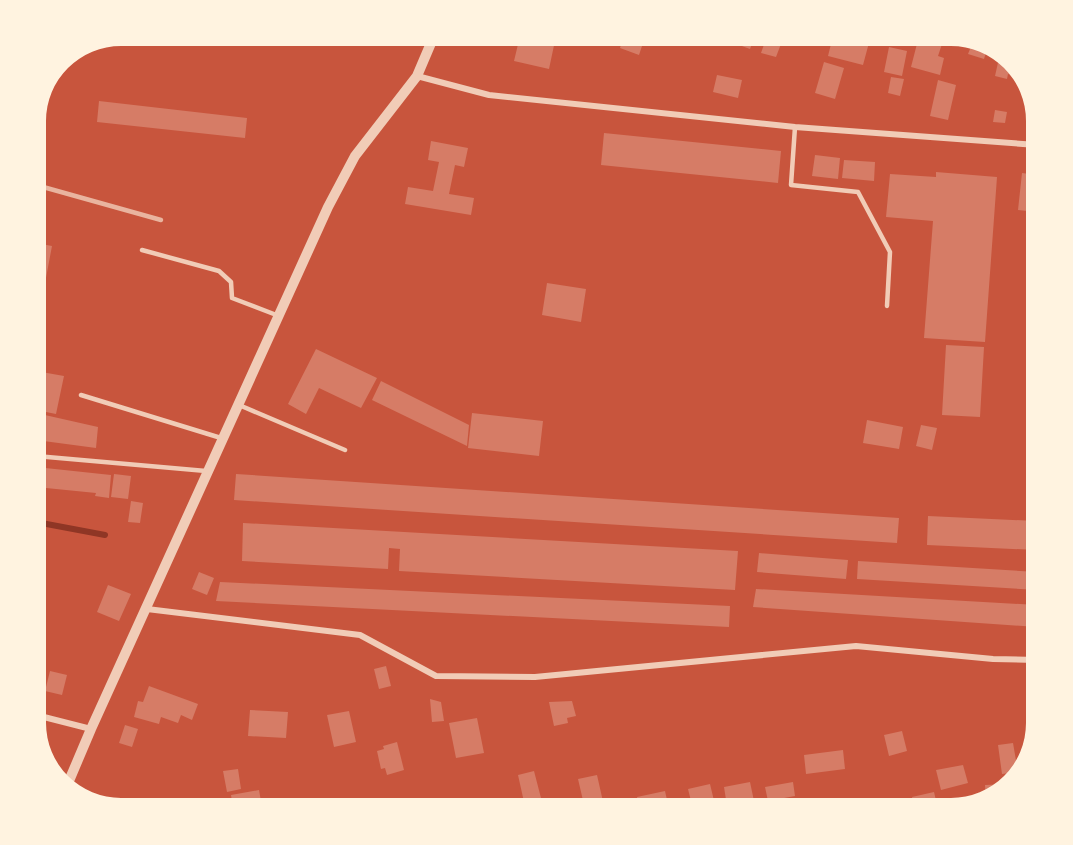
<svg xmlns="http://www.w3.org/2000/svg" width="1073" height="845" viewBox="0 0 1073 845" font-family="Roboto,sans-serif">
<rect width="100%" height="100%" fill="#c8553d"/>
<g fill="none" stroke-linecap="round" stroke-linejoin="round">
<path stroke="#8f3625" stroke-width="6" d="M 36,522 L 105,535"/>
</g>
<path fill="#d67c66" d="M 520,36 L 556,36 L 549,69 L 514,61 Z
M 624,36 L 643,43 L 639,55 L 620,48 Z
M 715,36 L 755,36 L 750,49 Z
M 767,36 L 784,36 L 776,57 L 761,53 Z
M 833,36 L 859,36 L 870,39 L 863,65 L 828,56 Z
M 919,36 L 943,41 L 938,56 L 944,58 L 940,75 L 911,67 Z
M 972,44 L 987,49 L 984,59 L 968,54 Z
M 889,47 L 907,51 L 902,76 L 884,72 Z
M 1006,57 L 1008,57 L 1023,77 L 1008,74 L 1007,79 L 995,76 L 999,58 L 1006,59 Z
M 824,62 L 844,68 L 835,99 L 815,93 Z
M 717,75 L 742,80 L 738,98 L 713,92 Z
M 891,77 L 904,79 L 900,96 L 888,93 Z
M 938,80 L 956,85 L 948,120 L 930,116 Z
M 99,101 L 247,118 L 245,138 L 97,122 Z
M 995,110 L 1007,112 L 1005,123 L 993,122 Z
M 604,133 L 781,151 L 778,183 L 601,165 Z
M 431,141 L 468,148 L 464,167 L 455,165 L 449,194 L 474,198 L 471,215 L 405,204 L 408,187 L 433,191 L 439,162 L 428,160 Z
M 815,155 L 840,158 L 838,179 L 812,176 Z
M 844,160 L 875,162 L 874,181 L 842,178 Z
M 936,172 L 997,177 L 985,342 L 924,338 L 933,221 L 886,217 L 890,174 L 936,177 Z
M 1022,173 L 1037,175 L 1037,212 L 1018,210 Z
M 36,243 L 52,246 L 42,299 L 36,298 Z
M 547,283 L 586,289 L 581,322 L 542,315 Z
M 946,345 L 984,347 L 980,417 L 942,415 Z
M 316,349 L 377,378 L 361,408 L 319,388 L 306,414 L 288,404 Z
M 36,371 L 64,376 L 56,414 L 36,410 Z
M 381,381 L 469,425 L 467,446 L 372,400 Z
M 1035,382 L 1037,382 L 1037,435 L 1032,435 Z
M 36,413 L 98,427 L 96,448 L 36,440 Z
M 472,413 L 543,421 L 539,456 L 468,448 Z
M 867,420 L 903,427 L 899,449 L 863,443 Z
M 921,425 L 937,428 L 932,450 L 916,446 Z
M 36,467 L 111,475 L 109,498 L 95,496 L 96,493 L 36,487 Z
M 114,474 L 131,476 L 128,499 L 111,497 Z
M 236,474 L 899,518 L 897,543 L 234,500 Z
M 131,501 L 143,503 L 140,523 L 128,522 Z
M 928,516 L 1037,521 L 1037,550 L 927,545 Z
M 243,523 L 738,551 L 735,590 L 399,571 L 400,549 L 389,548 L 388,569 L 242,561 Z
M 759,553 L 848,560 L 846,579 L 757,572 Z
M 858,561 L 1037,572 L 1037,590 L 857,579 Z
M 199,572 L 214,578 L 207,595 L 192,589 Z
M 220,582 L 730,606 L 729,627 L 216,601 Z
M 108,585 L 131,594 L 119,621 L 97,612 Z
M 756,589 L 1037,605 L 1037,627 L 753,607 Z
M 386,666 L 391,686 L 379,689 L 374,669 Z
M 50,671 L 67,675 L 62,695 L 45,691 Z
M 149,686 L 198,704 L 192,720 L 181,715 L 178,723 L 161,717 L 159,724 L 134,717 L 138,701 L 143,702 Z
M 430,699 L 441,702 L 444,721 L 432,722 Z
M 572,701 L 576,716 L 567,718 L 568,723 L 554,726 L 549,702 Z
M 250,710 L 288,712 L 286,738 L 248,736 Z
M 349,711 L 356,742 L 334,747 L 327,715 Z
M 477,718 L 484,753 L 456,758 L 449,723 Z
M 125,725 L 138,729 L 132,747 L 119,743 Z
M 902,731 L 907,751 L 889,756 L 884,735 Z
M 397,742 L 404,770 L 387,775 L 385,768 L 381,769 L 377,751 L 384,749 L 383,746 Z
M 1013,743 L 1018,772 L 1002,774 L 998,745 Z
M 843,750 L 845,769 L 806,774 L 804,755 Z
M 963,765 L 968,783 L 941,790 L 936,770 Z
M 238,769 L 241,789 L 227,792 L 223,771 Z
M 534,771 L 541,798 L 524,802 L 518,775 Z
M 597,775 L 604,806 L 585,809 L 578,779 Z
M 750,782 L 754,801 L 727,806 L 724,787 Z
M 793,782 L 795,796 L 768,801 L 765,787 Z
M 710,784 L 716,809 L 693,809 L 688,789 Z
M 1010,784 L 989,800 L 986,801 L 985,785 Z
M 259,790 L 262,807 L 233,809 L 231,795 Z
M 665,791 L 669,809 L 639,809 L 637,797 Z
M 934,792 L 938,809 L 915,809 L 912,797 Z"/>
<g fill="none" stroke-linecap="round" stroke-linejoin="round">
<path stroke="#f1ccb7" stroke-width="4.5" d="M 795,127 L 791,185 L 858,192 L 890,252 L 887,306
M 142,250 L 219,271 L 231,282 L 232,298 L 279,316
M 81,395 L 221,438
M 239,405 L 345,450
M 36,456 L 206,471"/>
<path stroke="#f1ccb7" stroke-width="6" d="M 417,76 L 489,95 L 795,127 L 1037,145
M 147,609 L 360,635 L 436,676 L 535,677 L 856,646 L 993,659 L 1037,660
M 36,715 L 91,729"/>
<path stroke="#f1ccb7" stroke-width="10" d="M 66,788 L 91,729 L 328,207 L 355,156 L 417,76 L 434,36"/>
<path stroke="#e9b49f" stroke-width="4.5" d="M 36,185 L 161,220"/>
</g>
<path d="M0 0H1073V845H0ZM121 46H951A75 75 0 0 1 1026 121V723A75 75 0 0 1 951 798H121A75 75 0 0 1 46 723V121A75 75 0 0 1 121 46Z" fill="#fff3e0" fill-rule="evenodd"/>
</svg>
